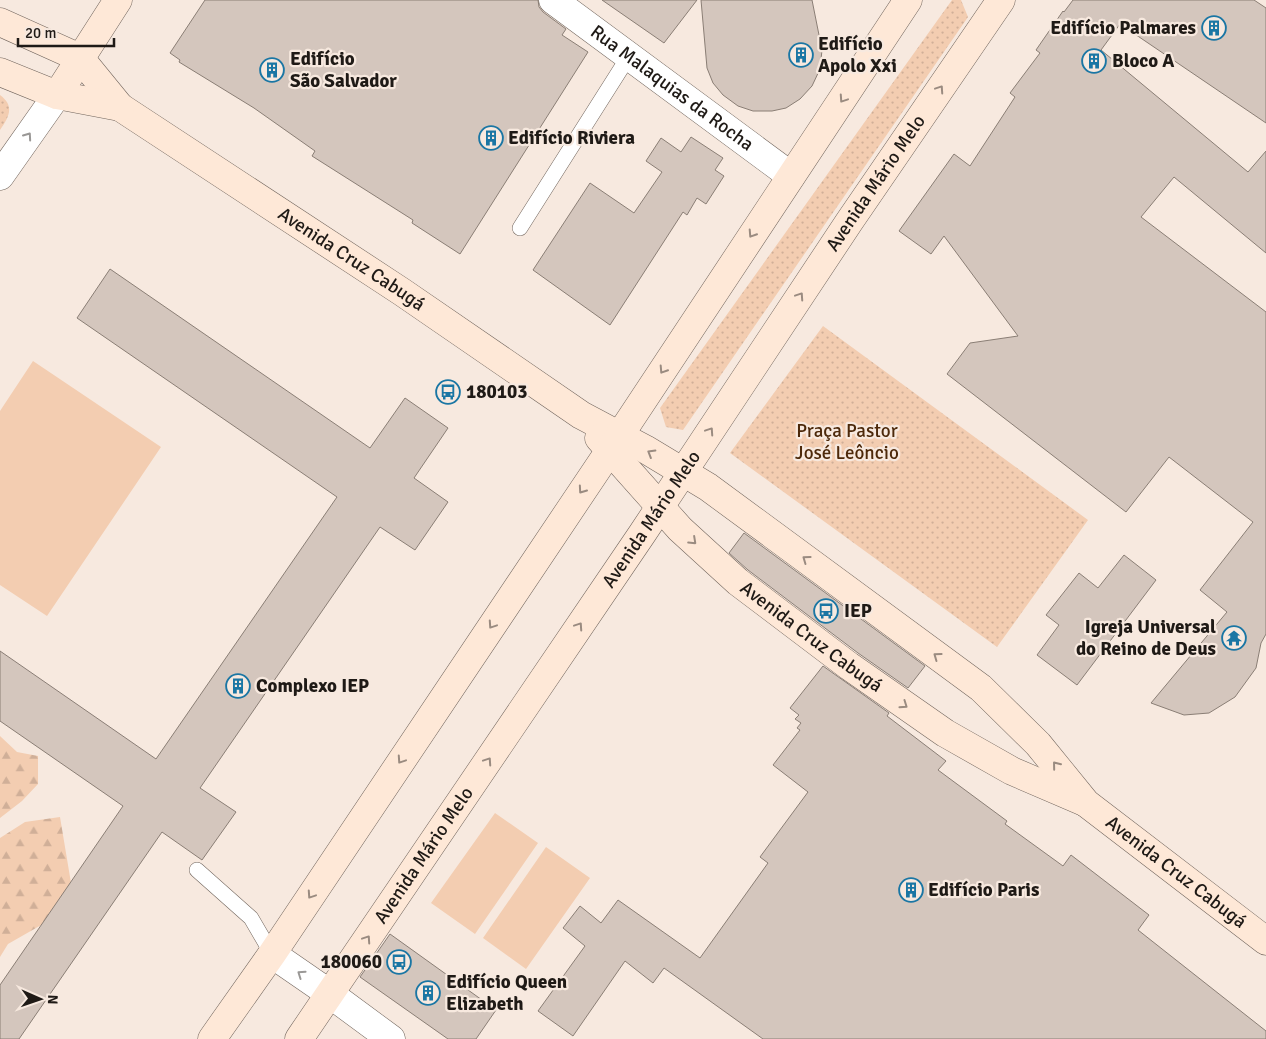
<svg xmlns="http://www.w3.org/2000/svg" width="1266" height="1039" viewBox="0 0 1266 1039" font-family="Signika,sans-serif">
<defs>
<pattern id="grass-dots" width="8" height="8" patternUnits="userSpaceOnUse" patternTransform="scale(1.25)"><rect width="8" height="8" fill="#f3cdb1"/><path d="M2 2h.1M6 6h.1" fill="none" stroke="#d0af98" stroke-width="1.8" stroke-linecap="round"/></pattern>
<pattern id="forest-firs" width="22" height="20" patternUnits="userSpaceOnUse" patternTransform="scale(1.25)"><rect width="22" height="20" fill="#f3cdb1"/><path d="M5 1l3.5 6h-7zM16 11l3.5 6h-7z" fill="#d0af98"/></pattern>
</defs>
<rect width="100%" height="100%" fill="#f7e9df"/>
<path fill="url(#grass-dots)" d="M 952,0 L 961,0 L 968,17 L 683,430 L 666,427 L 660,408 Z
M 0,95 C 15,106 9,117 0,130 Z
M 823,326 L 1088,520 L 997,647 L 730,453 Z"/>
<path fill="url(#forest-firs)" d="M 0,736 L 17,752 L 38,756 L 38,784 L 22,801 L 0,818 Z
M 60,817 L 71,883 L 43,924 L 8,944 L 0,957 L 0,838 L 25,822 Z"/>
<path fill="#f3cdb1" d="M 33,361 L 161,447 L 47,616 L 0,585 L 0,411 Z
M 495,813 L 538,843 L 475,934 L 431,903 Z
M 546,847 L 590,878 L 526,969 L 483,938 Z"/>
<path fill="#d4c6bd" stroke="#8a7e75" d="M 205,0 L 538,0 L 539,7 L 543,12 L 566,29 L 562,35 L 588,52 L 460,254 L 412,223 L 413,220 L 312,156 L 315,151 L 254,108 L 179,62 L 180,60 L 170,53 Z
M 602,0 L 697,0 L 664,43 Z
M 701,0 L 812,0 L 822,50 L 820,69 L 812,86 L 800,99 L 786,108 L 772,111 L 753,111 L 738,106 L 723,95 L 713,83 L 707,68 Z
M 1073,0 L 1254,0 L 1266,8 L 1266,123 L 1120,24 L 1101,50 L 1248,172 L 1266,151 L 1266,253 L 1174,177 L 1141,217 L 1266,312 L 1266,634 L 1261,643 L 1256,668 L 1235,697 L 1209,713 L 1184,715 L 1151,703 L 1227,612 L 1200,590 L 1253,522 L 1169,457 L 1126,512 L 947,374 L 970,343 L 1018,336 L 944,236 L 931,254 L 899,231 L 954,154 L 970,166 L 1015,97 L 1010,93 L 1040,53 L 1036,50 L 1063,11 L 1064,12 Z
M 691,137 L 723,158 L 715,170 L 724,176 L 706,204 L 697,198 L 687,215 L 683,212 L 610,325 L 533,270 L 590,183 L 634,213 L 662,172 L 646,161 L 661,138 L 681,152 Z
M 110,269 L 370,448 L 405,398 L 448,428 L 414,478 L 448,502 L 415,550 L 380,527 L 200,788 L 236,812 L 202,860 L 162,832 L 19,1039 L 0,1039 L 0,985 L 123,806 L 0,721 L 0,651 L 156,759 L 337,497 L 77,318 Z
M 744,533 L 925,666 L 908,688 L 858,653 L 748,570 L 729,553 Z
M 1124,555 L 1156,580 L 1077,685 L 1037,655 L 1059,625 L 1046,615 L 1079,573 L 1098,588 Z
M 823,666 L 889,713 L 887,716 L 946,761 L 938,770 L 1007,821 L 1005,824 L 1063,866 L 1071,855 L 1149,915 L 1138,930 L 1266,1031 L 1266,1039 L 763,1039 L 664,968 L 653,983 L 625,961 L 573,1036 L 538,1011 L 585,946 L 563,928 L 580,906 L 601,923 L 618,900 L 700,958 L 768,863 L 760,857 L 808,792 L 773,765 L 800,730 L 797,728 L 801,723 L 795,719 L 799,715 L 790,708 Z
M 390,934 L 496,1010 L 476,1039 L 448,1039 L 360,977 Z"/>
<g fill="none" stroke-linecap="round" stroke-linejoin="round">
<g stroke="#71655d" stroke-width="16">
<path id="lane" d="M 520,228 L 629,56
M 197,870 L 251,918 L 272,954"/>
</g>
<g stroke="#71655d" stroke-width="29">
<g id="street">
<path id="s1" d="M 553,0 L 791,176"/>
<path d="M 0,176 L 57,95"/>
<path d="M 272,954 L 330,994 L 391,1039"/>
</g>
</g>
<g stroke="#71655d" stroke-width="29">
<g id="secondary">
<path id="s2" d="M 0,22 L 80,58 L 120,107 L 402,292 L 581,415 L 645,449 L 708,487 L 981,688 L 1038,744 L 1086,803 L 1266,941"/>
<path d="M 0,72 L 57,95 L 120,107"/>
<path d="M 57,95 L 118,0"/>
<path id="s3" d="M 599,438 L 680,529 L 738,582 L 849,666 L 945,733 L 1012,771 L 1084,802"/>
<path d="M 212,1039 L 272,954 L 610,450 L 908,0"/>
<path id="s4" d="M 299,1039 L 642,534 L 849,222 L 1001,0"/>
</g>
</g>
<use href="#lane" stroke="#fff" stroke-width="15"/>
<use href="#street" stroke="#fff" stroke-width="28"/>
<use href="#secondary" stroke="#fee8d7" stroke-width="28"/>
</g>
<defs><path id="oneway-chevron" d="M-2-3.5L2.5 0L-2 3.5" fill="none" stroke-width="1.6" stroke-linecap="round" stroke-linejoin="round" transform="scale(1.25)"/></defs>
<g stroke="#9a8b80">
<use href="#oneway-chevron" transform="translate(940 89) rotate(-56)"/>
<use href="#oneway-chevron" transform="translate(843 99) rotate(124)"/>
<use href="#oneway-chevron" transform="translate(752 234) rotate(123)"/>
<use href="#oneway-chevron" transform="translate(800 296) rotate(-56)"/>
<use href="#oneway-chevron" transform="translate(663 370) rotate(123)"/>
<use href="#oneway-chevron" transform="translate(710 431) rotate(-56)"/>
<use href="#oneway-chevron" transform="translate(651 453) rotate(-149)"/>
<use href="#oneway-chevron" transform="translate(582 490) rotate(125)"/>
<use href="#oneway-chevron" transform="translate(693 541) rotate(43)"/>
<use href="#oneway-chevron" transform="translate(806 559) rotate(-144)"/>
<use href="#oneway-chevron" transform="translate(492 625) rotate(124)"/>
<use href="#oneway-chevron" transform="translate(579 626) rotate(-56)"/>
<use href="#oneway-chevron" transform="translate(937 656) rotate(-144)"/>
<use href="#oneway-chevron" transform="translate(904 705) rotate(35)"/>
<use href="#oneway-chevron" transform="translate(401 760) rotate(124)"/>
<use href="#oneway-chevron" transform="translate(488 761) rotate(-56)"/>
<use href="#oneway-chevron" transform="translate(1056 765) rotate(-129)"/>
<use href="#oneway-chevron" transform="translate(311 895) rotate(124)"/>
<use href="#oneway-chevron" transform="translate(367 939) rotate(-56)"/>
</g>
<g stroke="#9a9896">
<use href="#oneway-chevron" transform="translate(28 136) rotate(-55)"/>
<use href="#oneway-chevron" transform="translate(301 974) rotate(-145)"/>
</g>
<defs>
<g id="building-ring" transform="scale(1.25)"><circle r="9.5" fill="#f7e9df" stroke="#1a76a4" stroke-width="1.5"/><path d="M-4-6H4V6H1V3H-1V6H-4ZM-2.5-4.3h1.7v1.8h-1.7ZM.8-4.3h1.7v1.8H.8ZM-2.5-1h1.7V.8h-1.7ZM.8-1h1.7V.8H.8Z" fill="#1a76a4"/></g>
<g id="bus-ring" transform="scale(1.25)"><circle r="9.5" fill="#f7e9df" stroke="#1a76a4" stroke-width="1.5"/><path d="M-5-6H5V4H4V6H2V4H-2V6H-4V4H-5ZM-3.5-4V0h7V-4ZM-3.5 1.2v1.5H-2V1.2ZM2 1.2v1.5H3.5V1.2Z" fill="#1a76a4"/></g>
<g id="temple-ring" transform="scale(1.25)"><circle r="9.5" fill="#f7e9df" stroke="#1a76a4" stroke-width="1.5"/><path d="M0-6L5-2H3V0L6.5 2.5H4V6H1.5V3h-3V6H-4V2.5H-6.5L-3 0V-2H-5Z" fill="#1a76a4"/></g>
</defs>
<g fill-rule="evenodd">
<use href="#building-ring" x="1214" y="28"/>
<use href="#building-ring" x="801" y="55"/>
<use href="#building-ring" x="1094" y="61"/>
<use href="#building-ring" x="272" y="70"/>
<use href="#building-ring" x="491" y="138"/>
<use href="#bus-ring" x="448" y="392"/>
<use href="#bus-ring" x="826" y="611"/>
<use href="#temple-ring" x="1234" y="638"/>
<use href="#building-ring" x="238" y="686"/>
<use href="#building-ring" x="911" y="890"/>
<use href="#bus-ring" x="399" y="962"/>
<use href="#building-ring" x="428" y="993"/>
</g>
<g text-anchor="middle" dominant-baseline="central" stroke-width="4.5" stroke-linejoin="round" paint-order="stroke">
<g font-size="19" font-weight="bold" fill="#1f1a16" stroke="#f7e9df" text-anchor="start">
<text x="1196" y="28" text-anchor="end">Edifício Palmares</text>
<text x="818" y="44">Edifício<tspan x="818" dy="22">Apolo Xxi</tspan></text>
<text x="290" y="59">Edifício<tspan x="290" dy="22">São Salvador</tspan></text>
<text x="1112" y="61">Bloco A</text>
<text x="508" y="138">Edifício Riviera</text>
<text x="466" y="392">180103</text>
<text x="844" y="611">IEP</text>
<text x="1216" y="627" text-anchor="end">Igreja Universal<tspan x="1216" dy="22">do Reino de Deus</tspan></text>
<text x="256" y="686">Complexo IEP</text>
<text x="928" y="890">Edifício Paris</text>
<text x="382" y="962" text-anchor="end">180060</text>
<text x="446" y="982">Edifício Queen<tspan x="446" dy="22">Elizabeth</tspan></text>
</g>
<g font-size="19" fill="#1f1a16" stroke="#f7e9df">
<text stroke="none"><textPath href="#s1" startOffset="148">Rua Malaquias da Rocha</textPath></text>
<text stroke="none"><textPath href="#s4" startOffset="1032">Avenida Mário Melo</textPath></text>
<text stroke="none"><textPath href="#s2" startOffset="428">Avenida Cruz Cabugá</textPath></text>
<text stroke="none"><textPath href="#s4" startOffset="628">Avenida Mário Melo</textPath></text>
<text stroke="none"><textPath href="#s3" startOffset="292">Avenida Cruz Cabugá</textPath></text>
<text stroke="none"><textPath href="#s4" startOffset="222">Avenida Mário Melo</textPath></text>
<text stroke="none"><textPath href="#s2" startOffset="1460">Avenida Cruz Cabugá</textPath></text>
</g>
<g font-size="19" fill="#4d290a" stroke="#f7e9df">
<text x="847" y="431">Praça Pastor<tspan x="847" dy="22">José Leôncio</tspan></text>
</g>
</g>
<g transform="translate(40 999) rotate(92)" stroke="#f7e9df" stroke-width="4" paint-order="stroke">
<path d="M0-4L9 19L0 12L-9 19Z" fill="#1f1a16"/>
<text y="-8" font-size="14" font-weight="bold" text-anchor="middle" fill="#1f1a16">N</text>
</g>
<path d="M18 38v8h96v-8" fill="none" stroke="#1f1a16" stroke-width="2.5"/>
<text x="25" y="38" font-size="15" fill="#1f1a16" stroke="#f7e9df" stroke-width="4" paint-order="stroke">20 m</text>
</svg>
